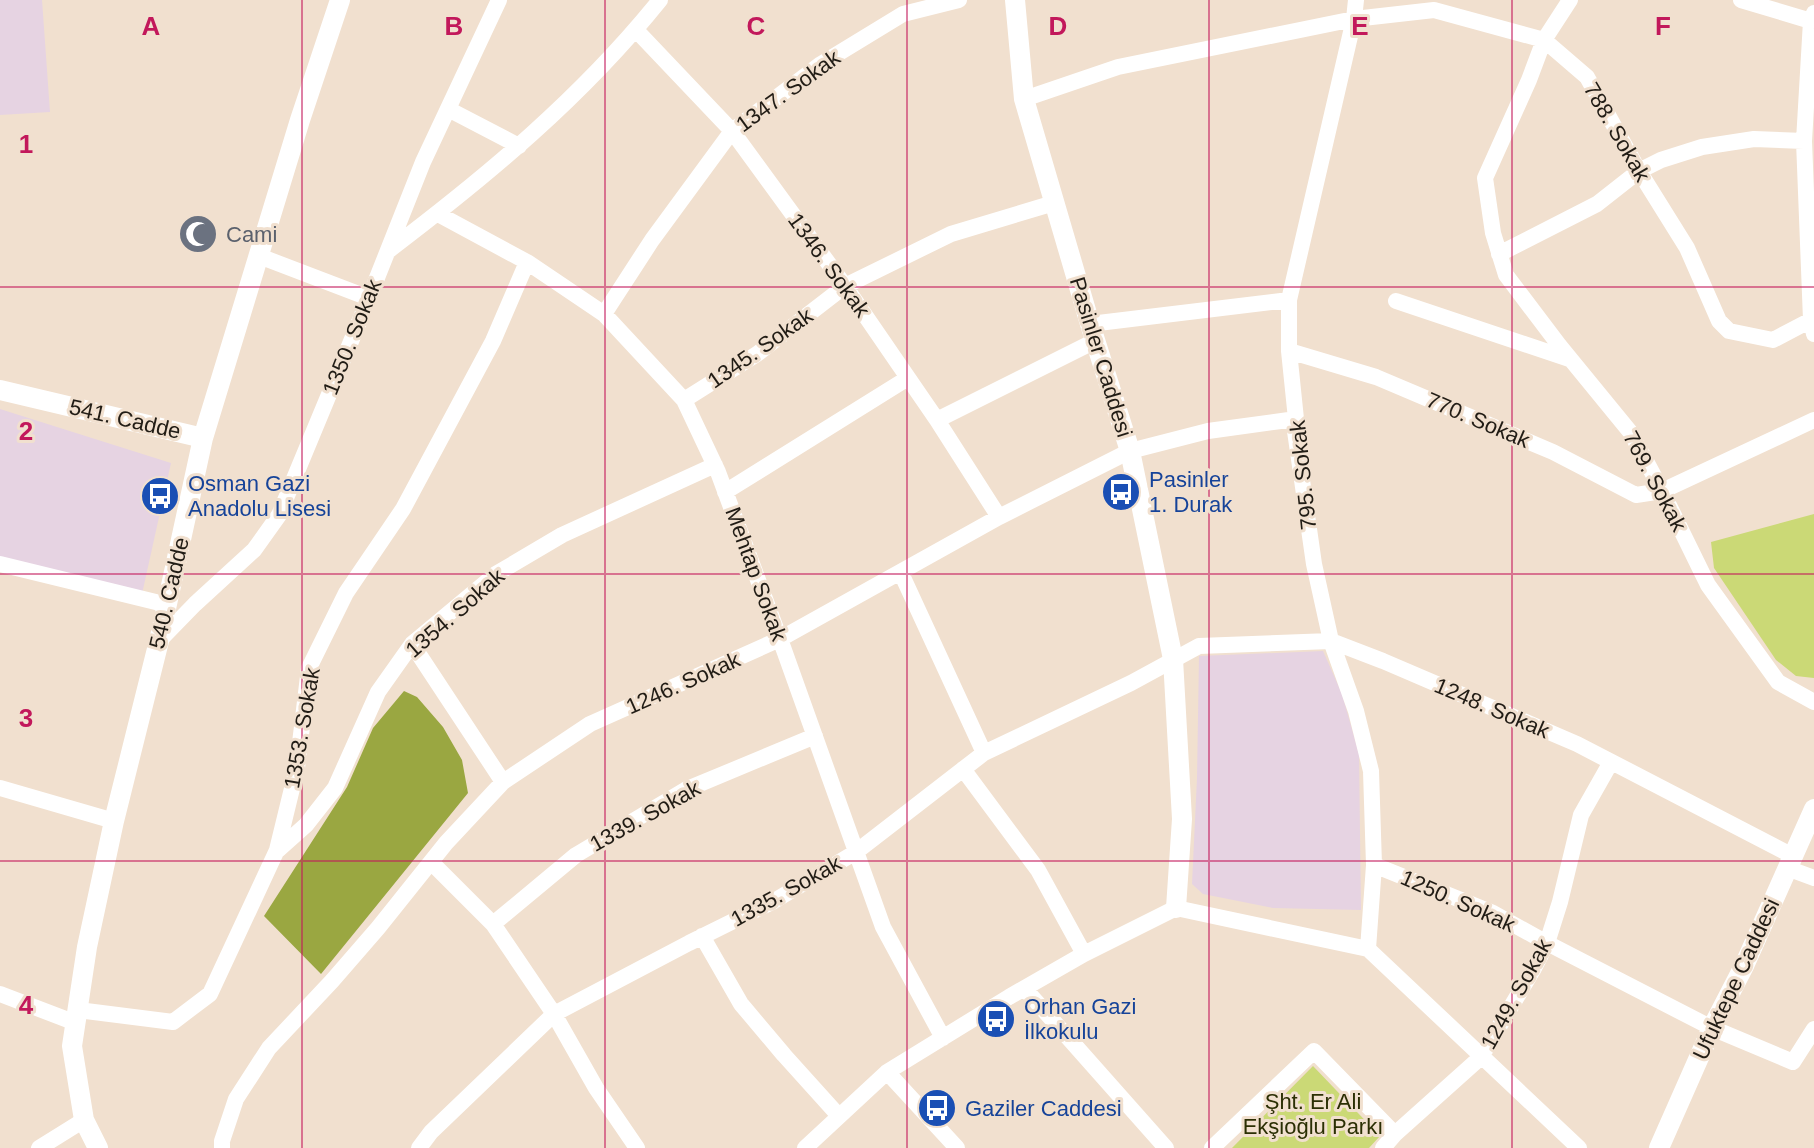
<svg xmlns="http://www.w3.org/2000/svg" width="1814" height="1148" viewBox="0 0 1814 1148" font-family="Arial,sans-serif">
<rect width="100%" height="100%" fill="#f1e0cf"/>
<path fill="#e6d3e2" d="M 0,0 L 42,0 L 50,112 L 0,115 Z
M 0,409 L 171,463 L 142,594 L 0,562 Z
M 1323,651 L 1342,694 L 1359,754 L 1361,910 L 1273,908 L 1203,894 L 1192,884 L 1197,778 L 1199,656 Z"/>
<path fill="#cbd976" d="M 1814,514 L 1814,678 L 1796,676 L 1776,660 L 1714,568 L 1711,542 Z
M 1313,1066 L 1380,1136 L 1369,1148 L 1232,1148 Z"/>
<path fill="#9aa741" d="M 404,691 L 417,697 L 443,727 L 462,760 L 468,793 L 321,974 L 264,916 L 347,787 L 373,728 Z"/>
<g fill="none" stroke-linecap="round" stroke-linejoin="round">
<path stroke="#fff" stroke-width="16" d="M 1356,0 L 1354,19 L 1289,300 L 1289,351 L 1296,419 L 1295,431 L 1314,564 L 1331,641 L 1356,711 L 1371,771 L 1374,865 L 1368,949
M 1570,0 L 1544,40 L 1529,80 L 1485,178 L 1493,233 L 1506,275 L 1559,345 L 1631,433 L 1662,491 L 1708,585 L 1778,682 L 1814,702
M 1741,0 L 1811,21
M 1814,13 L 1811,21 L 1804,141 L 1811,320 L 1814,334
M 636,30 L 732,131 L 845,286 L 937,420 L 999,517
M 1024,99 L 1118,67 L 1354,19 L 1434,10 L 1544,40 L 1587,77 L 1639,171 L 1687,248 L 1719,321 L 1729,331 L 1773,340 L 1811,320 L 1814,322
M 448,109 L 519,146
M 438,214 L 527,262 L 604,314 L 684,400 L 718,472 L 784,650 L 883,927 L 943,1038
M 388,251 C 487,176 581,98 660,0
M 1499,254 L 1597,204 L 1639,171 L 1661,160 L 1702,147 L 1754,139 L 1804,141
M 259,256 L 369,298
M 1396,301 L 1569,359
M 604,314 L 652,240 L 732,131 L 821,64 L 903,14 L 959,0
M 1090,324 L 1289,300
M 1289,351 L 1376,377 L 1553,452 L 1636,495 L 1662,491 L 1814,420
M 684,400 L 757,354 L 845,286 L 951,234 L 1054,203
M 937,420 L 1095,341
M 725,492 L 908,378
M 0,564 L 168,605
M 901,573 L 984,753
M 159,641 L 195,604 L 254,550 L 279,515 L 369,298 L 423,162 L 499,0
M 412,644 L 503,782
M 963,769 L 1038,870 L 1084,954
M 0,788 L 114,821
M 278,850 L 306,825 L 335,788 L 378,692 L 412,644 L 496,574 L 562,535 L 715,465
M 431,862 L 493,924 L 554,1014 L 596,1088 L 637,1148
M 1374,865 L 1493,913 L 1547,943 L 1712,1028 L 1793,1062 L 1814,1029
M 1787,868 L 1814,878
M 493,924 L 576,855 L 685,790 L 815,736
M 702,936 L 741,1004 L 784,1055 L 839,1116
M 1025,989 L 1166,1148
M 0,994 L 76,1023
M 78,1010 L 173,1022 L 210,994 L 277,850 L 297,768 L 309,668 L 346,593 L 403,509 L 493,341 L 527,262
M 887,1072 L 957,1148
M 39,1148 L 84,1120
M 222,1148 L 222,1141 L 236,1099 L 269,1048 L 332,981 L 378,928 L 446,843 L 503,782 L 590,724 L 780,639 L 999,517 L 1130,451 L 1208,431 L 1296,419
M 419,1148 L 431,1132 L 554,1014 L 689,943 L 774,901 L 856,852 L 984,753 L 1131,683 L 1199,646 L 1331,641 L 1383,661 L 1577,744 L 1793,856
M 805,1148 L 887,1072 L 1009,997 L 1084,954 L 1176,908 L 1368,949 L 1579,1148
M 1212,1148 L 1314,1051 L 1395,1134
M 1383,1148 L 1395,1134 L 1481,1057 L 1533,970 L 1547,943 L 1560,902 L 1581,815 L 1611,762"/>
<path stroke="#fff" stroke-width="20" d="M 1015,0 L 1024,99 L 1090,324 L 1130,451 L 1173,659 L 1182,819 L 1176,908
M 0,390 L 203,438
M 98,1148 L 84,1120 L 72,1046 L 87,947 L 114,821 L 159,641 L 203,438 L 300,120 L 340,0
M 1659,1148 L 1712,1028 L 1744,966 L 1814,809"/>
</g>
<path fill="none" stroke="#c2185b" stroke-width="2" stroke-opacity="0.55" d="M 302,0 L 302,1148M 605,0 L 605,1148M 907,0 L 907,1148M 1209,0 L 1209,1148M 1512,0 L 1512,1148M 0,287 L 1814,287M 0,574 L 1814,574M 0,861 L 1814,861"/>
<defs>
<g id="mosque-disc" transform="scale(2)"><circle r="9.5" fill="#6b7280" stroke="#f1e0cf"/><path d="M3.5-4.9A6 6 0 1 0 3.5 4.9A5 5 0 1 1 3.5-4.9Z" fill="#fff"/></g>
<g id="bus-disc" transform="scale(2)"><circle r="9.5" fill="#1a4fb4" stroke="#f1e0cf"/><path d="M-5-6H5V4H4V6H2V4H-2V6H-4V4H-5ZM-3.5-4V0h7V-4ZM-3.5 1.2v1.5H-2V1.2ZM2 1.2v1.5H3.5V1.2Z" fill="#fff"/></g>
</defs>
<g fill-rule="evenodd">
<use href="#mosque-disc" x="198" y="234"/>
<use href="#bus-disc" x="1121" y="492"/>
<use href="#bus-disc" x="160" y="496"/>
<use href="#bus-disc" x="996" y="1019"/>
<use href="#bus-disc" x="937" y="1108"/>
</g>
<g text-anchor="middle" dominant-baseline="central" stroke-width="6" stroke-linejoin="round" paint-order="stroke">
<g font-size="22" fill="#211c15" stroke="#f1e0cf">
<text transform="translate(788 91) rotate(-36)">1347. Sokak</text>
<text transform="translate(1617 132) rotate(60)">788. Sokak</text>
<text transform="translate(829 265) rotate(54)">1346. Sokak</text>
<text transform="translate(352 337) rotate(-68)">1350. Sokak</text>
<text transform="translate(760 348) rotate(-35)">1345. Sokak</text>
<text transform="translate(1101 357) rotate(73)">Pasinler Caddesi</text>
<text transform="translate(125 419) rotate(13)">541. Cadde</text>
<text transform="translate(1478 420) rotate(23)">770. Sokak</text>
<text transform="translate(1303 475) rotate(-96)">795. Sokak</text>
<text transform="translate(1655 481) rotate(62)">769. Sokak</text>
<text transform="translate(756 574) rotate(70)">Mehtap Sokak</text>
<text transform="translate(169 593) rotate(-77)">540. Cadde</text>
<text transform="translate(455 613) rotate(-41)">1354. Sokak</text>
<text transform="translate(683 683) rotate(-24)">1246. Sokak</text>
<text transform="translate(1492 708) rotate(23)">1248. Sokak</text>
<text transform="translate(302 728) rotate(-80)">1353. Sokak</text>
<text transform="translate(645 816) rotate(-29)">1339. Sokak</text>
<text transform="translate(786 891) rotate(-29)">1335. Sokak</text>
<text transform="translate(1458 901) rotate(24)">1250. Sokak</text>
<text transform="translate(1736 979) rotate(-65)">Ufuktepe Caddesi</text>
<text transform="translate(1516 994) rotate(-61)">1249. Sokak</text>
</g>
<g font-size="22" fill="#5b616d" stroke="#f1e0cf" text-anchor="start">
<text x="226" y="234">Cami</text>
</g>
<g font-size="22" fill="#164399" stroke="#f1e0cf" text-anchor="start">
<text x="1149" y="479">Pasinler<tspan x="1149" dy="25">1. Durak</tspan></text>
<text x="188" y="483">Osman Gazi<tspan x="188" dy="25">Anadolu Lisesi</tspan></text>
<text x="1024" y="1006">Orhan Gazi<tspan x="1024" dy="25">İlkokulu</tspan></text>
<text x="965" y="1108">Gaziler Caddesi</text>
</g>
<g font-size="22" fill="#2b2f04" stroke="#f1e0cf">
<text x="1313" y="1101">Şht. Er Ali<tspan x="1313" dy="25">Ekşioğlu Parkı</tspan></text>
</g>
</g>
<g font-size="26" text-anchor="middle" font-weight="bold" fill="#c2185b" stroke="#f1e0cf" stroke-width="6" stroke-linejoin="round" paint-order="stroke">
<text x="151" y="35">A</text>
<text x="454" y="35">B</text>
<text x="756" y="35">C</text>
<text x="1058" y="35">D</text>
<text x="1360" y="35">E</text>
<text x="1663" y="35">F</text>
<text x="26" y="153">1</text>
<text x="26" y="440">2</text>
<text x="26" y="727">3</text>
<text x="26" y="1014">4</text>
</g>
</svg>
